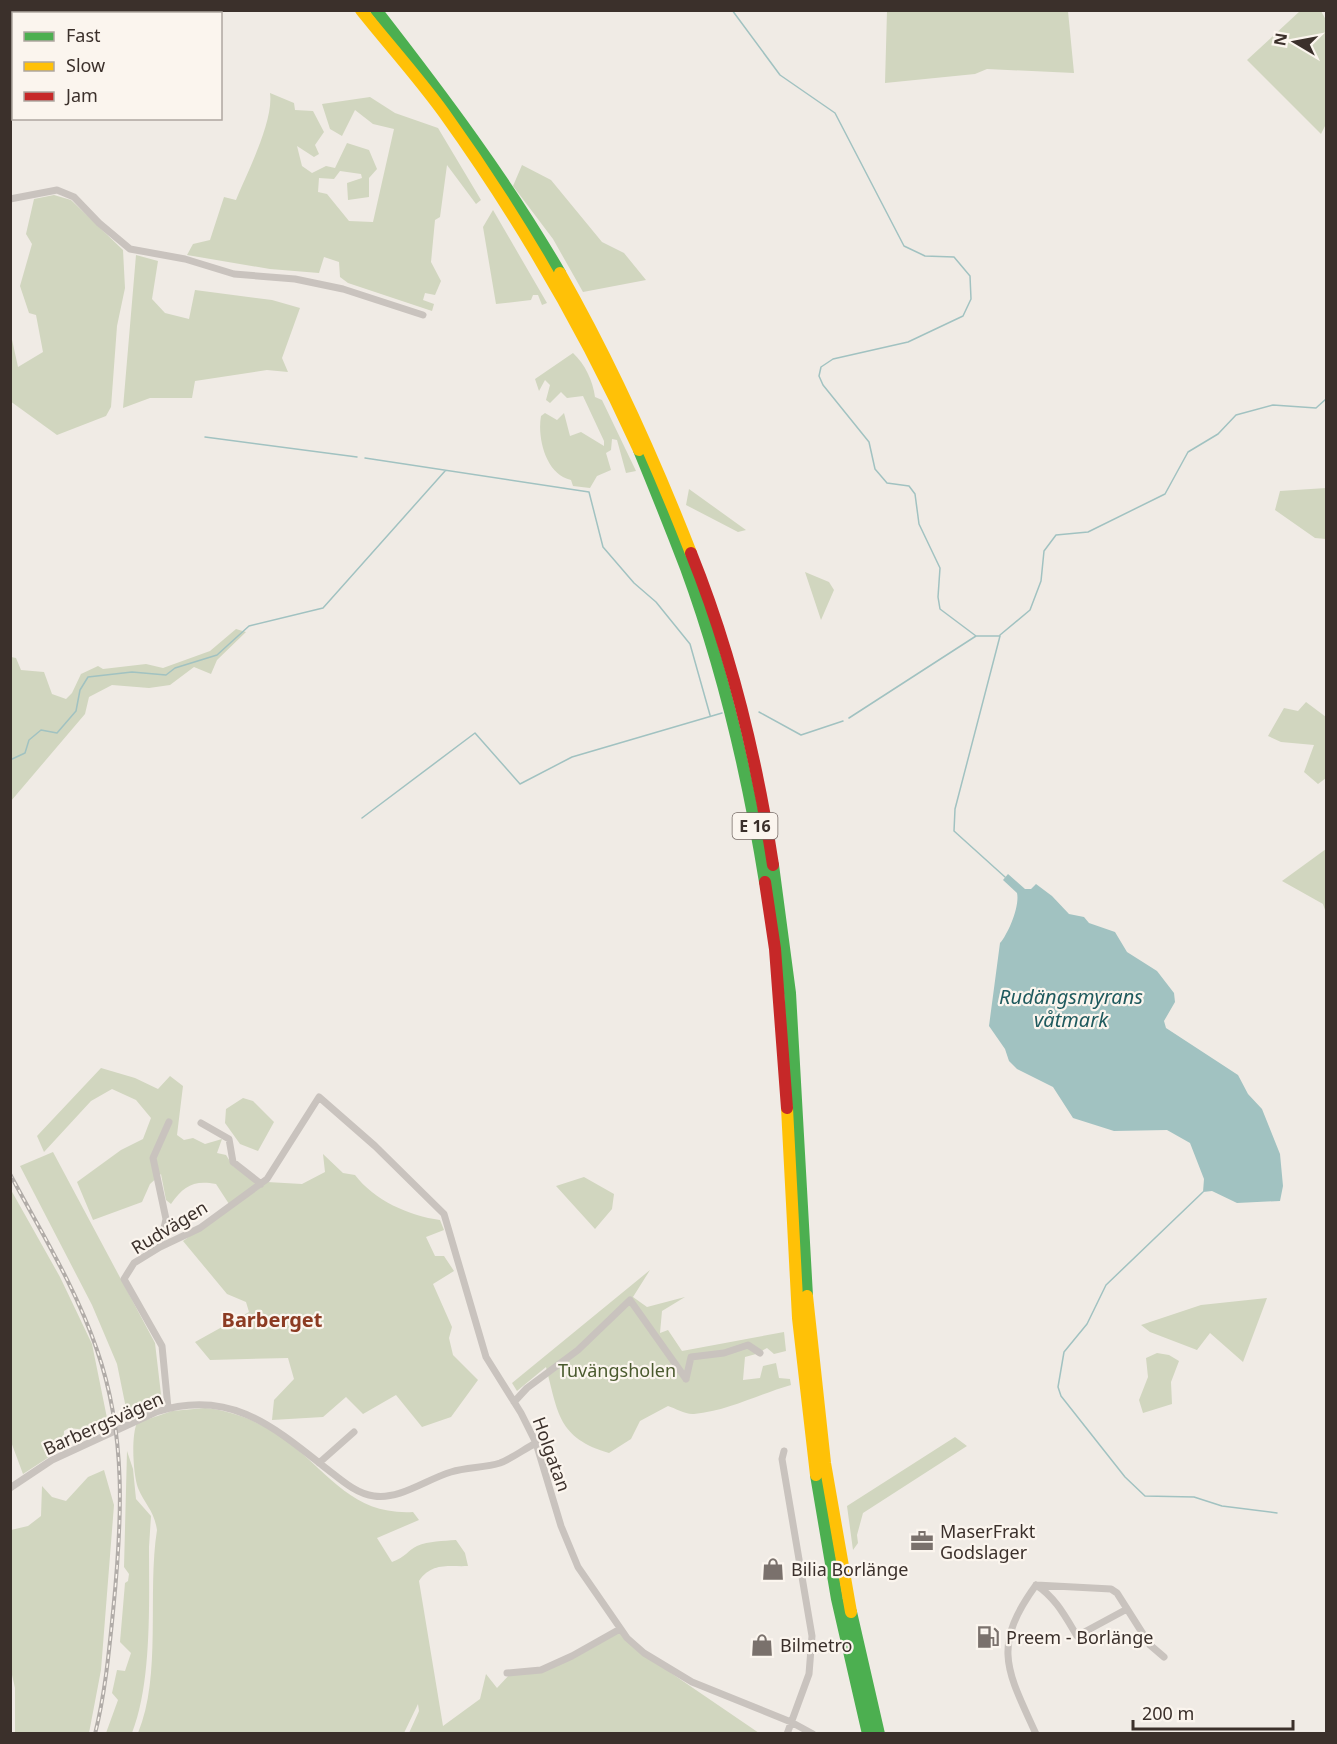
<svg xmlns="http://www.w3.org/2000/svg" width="1337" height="1744" viewBox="0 0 1337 1744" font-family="'Noto Sans',sans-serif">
<rect width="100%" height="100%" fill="#f0ebe5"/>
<path fill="#d1d6bf" d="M 887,11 L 1068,11 L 1074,73 L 987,69 L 975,74 L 885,83 Z
M 1300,11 L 1321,11 L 1326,20 L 1326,124 L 1321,134 L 1247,60 Z
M 270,93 L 294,103 L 295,110 L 313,111 L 324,132 L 315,145 L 319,154 L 314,157 L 297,146 L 302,166 L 312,173 L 326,166 L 335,168 L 347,143 L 369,150 L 377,169 L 369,178 L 369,197 L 348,200 L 347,183 L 362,178 L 361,174 L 340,171 L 334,179 L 319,178 L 318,192 L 327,194 L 349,221 L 373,222 L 394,129 L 373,124 L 355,110 L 342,136 L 330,129 L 322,104 L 370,97 L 395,113 L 438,128 L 481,200 L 476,204 L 447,165 L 440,217 L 435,220 L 431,262 L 441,281 L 435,295 L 425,293 L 423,300 L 434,304 L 432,311 L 348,283 L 340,277 L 339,262 L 324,257 L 319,273 L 270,269 L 187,255 L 193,244 L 210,240 L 224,197 L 236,200 C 247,173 274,121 270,93 Z
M 522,165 L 551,180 L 602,242 L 624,253 L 646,280 L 583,292 L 553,239 L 513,186 Z
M 54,195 L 71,200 L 123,250 L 125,288 L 117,326 L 111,407 L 106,416 L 57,435 L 10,401 L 11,335 L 18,367 L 43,352 L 36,315 L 29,313 L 20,286 L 32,244 L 26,234 L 34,199 Z
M 493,210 L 547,303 L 542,305 L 538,295 L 533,295 L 531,300 L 496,304 L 483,227 Z
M 136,255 L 158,261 L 152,299 L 165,313 L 189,319 L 195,290 L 272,300 L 300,308 L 282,358 L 288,372 L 267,370 L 195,381 L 192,398 L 150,398 L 123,408 Z
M 573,353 C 585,364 593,381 595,397 L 602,400 L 636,471 L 626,473 L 617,440 L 612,439 L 611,450 L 606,453 L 611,470 L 597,476 L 590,488 L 573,486 L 571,480 C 546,475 537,438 541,416 L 545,413 L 557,420 L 564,413 L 570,436 L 581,432 L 604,446 L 604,441 L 583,396 L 567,398 L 561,392 L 550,403 L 546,400 L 550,385 L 545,380 L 539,391 L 535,379 Z
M 1326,488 L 1326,539 L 1315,538 L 1275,510 L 1280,491 Z
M 689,489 L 746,530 L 738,532 L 686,505 Z
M 805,572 L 829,582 L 834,590 L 821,620 Z
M 236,629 L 246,632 L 217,660 L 211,674 L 194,667 L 170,685 L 149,688 L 112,685 L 89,697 L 85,714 L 11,801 L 11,657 L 16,658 L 21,670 L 44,672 L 52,694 L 66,699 L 72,693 L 81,674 L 98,666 L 103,669 L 146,664 L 163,668 L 210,651 Z
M 1306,702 L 1326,717 L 1326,778 L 1318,784 L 1304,772 L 1314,745 L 1281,742 L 1268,736 L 1284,708 L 1298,711 Z
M 1326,849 L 1326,913 L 1323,904 L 1282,881 Z
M 101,1068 L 135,1078 L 158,1089 L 170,1076 L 183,1086 L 177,1135 L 184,1140 L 193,1138 L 205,1144 L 222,1139 L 217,1153 L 226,1155 L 233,1166 L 258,1184 L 229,1204 L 216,1184 C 193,1180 184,1186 171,1204 L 166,1200 L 161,1174 L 150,1184 L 142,1202 L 93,1220 L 77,1182 L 121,1150 L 143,1139 L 151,1118 L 136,1100 L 112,1089 L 91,1101 L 44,1152 L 37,1136 Z
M 243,1098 L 253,1101 L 274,1122 L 258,1151 L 240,1144 L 225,1123 L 226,1109 Z
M 53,1152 L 155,1343 L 162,1403 L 128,1418 L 117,1364 L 92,1305 L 20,1166 Z
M 323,1154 L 343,1173 L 355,1175 C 374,1200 409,1216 440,1220 L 444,1230 L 426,1237 L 435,1256 L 444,1256 L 454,1271 L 433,1284 L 452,1327 L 449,1338 L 453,1355 L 478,1380 L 451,1417 L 422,1427 L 396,1395 L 363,1414 L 346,1397 L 323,1417 L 272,1420 L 274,1400 L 294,1379 L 288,1358 L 210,1360 L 195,1342 L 249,1312 L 246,1302 L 227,1294 L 183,1241 L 267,1182 L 302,1184 L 325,1172 Z
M 584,1177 L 614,1194 L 612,1209 L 595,1229 L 556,1186 Z
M 11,1190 L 60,1277 L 92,1344 L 108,1423 L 95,1431 L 69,1428 L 64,1431 L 63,1448 L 23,1474 L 10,1439 Z
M 650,1270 L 633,1297 L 647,1307 L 685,1297 L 662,1311 L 660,1333 L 668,1330 L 682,1351 L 784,1332 L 786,1351 L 774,1354 L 767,1348 L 756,1354 L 745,1357 L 743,1380 L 760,1378 L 763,1366 L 776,1363 L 779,1378 L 790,1379 L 791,1385 C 759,1394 728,1411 694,1414 C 686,1415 675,1408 668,1406 L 640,1421 L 631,1439 L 609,1453 C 558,1438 558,1413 546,1367 L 517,1391 L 512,1383 Z
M 1267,1298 L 1243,1362 L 1210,1333 L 1197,1350 L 1150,1332 L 1141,1325 L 1201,1305 Z
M 1157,1353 L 1169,1355 L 1179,1361 L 1171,1382 L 1172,1404 L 1143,1413 L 1139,1400 L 1148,1377 L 1146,1358 Z
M 205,1408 C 236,1411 268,1425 292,1445 C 333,1478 355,1515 413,1512 L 419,1520 L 377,1538 L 392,1562 C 406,1557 408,1550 417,1546 C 429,1541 443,1541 456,1540 L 465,1553 L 468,1566 C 449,1567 432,1562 419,1581 L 443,1726 L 480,1699 L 486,1674 L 497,1688 L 511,1673 L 541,1670 L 620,1629 L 671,1673 L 759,1733 L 409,1733 L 419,1711 L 418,1704 L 404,1733 L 138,1733 C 162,1676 147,1593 157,1530 C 154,1510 145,1505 138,1488 C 133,1474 131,1436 137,1423 L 172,1411 Z
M 955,1437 L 967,1446 L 863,1513 L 857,1535 L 858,1543 L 853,1550 L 847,1506 Z
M 127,1451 L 133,1469 L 136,1499 L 151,1516 L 149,1547 C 149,1602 152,1683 132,1733 L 106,1733 L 118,1700 L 112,1693 L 117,1670 L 125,1671 L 131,1653 L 120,1642 L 125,1583 L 128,1581 L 129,1574 L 124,1567 Z
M 104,1470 L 114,1505 L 101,1670 L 89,1733 L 15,1733 L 15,1688 L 10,1666 L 11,1530 L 28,1526 L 41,1516 L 42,1486 L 52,1497 L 66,1501 L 88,1477 Z"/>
<path fill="#a1c2c1" d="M 1008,874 L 1025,889 L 1031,889 L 1036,884 L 1052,896 L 1069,914 L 1084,917 L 1089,923 L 1115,932 L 1127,952 L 1157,971 L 1174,993 L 1175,1002 L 1164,1021 L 1166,1028 L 1238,1075 L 1248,1094 L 1262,1109 L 1280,1154 L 1283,1186 L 1280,1201 L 1237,1203 L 1212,1191 L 1203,1192 L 1204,1179 L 1190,1143 L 1167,1130 L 1114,1131 L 1073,1118 L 1053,1087 L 1017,1069 L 1009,1061 L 1005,1049 L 989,1026 L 1000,943 C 1008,934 1020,906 1017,893 L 1003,880 Z"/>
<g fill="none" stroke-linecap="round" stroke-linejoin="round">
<path stroke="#a1c2c1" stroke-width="1.5" d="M 732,10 L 780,75 L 835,113 L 904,246 L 925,256 L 954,257 L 970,276 L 971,299 L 963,316 L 908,342 L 833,359 L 821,367 L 819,376 L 823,385 L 869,442 L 875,469 L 887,483 L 909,486 L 915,494 L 919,524 L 940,568 L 938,597 L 940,609 L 976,636
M 205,437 L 357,457
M 365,458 L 589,492 L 603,547 L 634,583 L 656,602 L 690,644 L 710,715
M 1000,635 L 1030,610 L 1041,581 L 1044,551 L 1056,535 L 1088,532 L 1165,494 L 1188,452 L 1218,434 L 1236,415 L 1273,405 L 1316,408 L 1326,399
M 1000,636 L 955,809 L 954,831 L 1005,877
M 759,712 L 801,735 L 843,721
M 849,718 L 976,636 L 999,636
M 10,760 L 25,753 L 29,740 L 41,730 L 57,733 L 76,711 L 80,690 L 88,677 L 132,672 L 166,675 L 175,668 L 217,655 L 249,626 L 323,608 L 445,471
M 362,818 L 475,733 L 520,784 L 572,757 L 722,713
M 1203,1192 L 1106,1285 L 1087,1324 L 1064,1352 L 1058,1387 L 1061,1396 L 1125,1477 L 1145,1496 L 1194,1497 L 1222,1506 L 1277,1513"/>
<path stroke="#c9c3be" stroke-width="7" d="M 10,199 L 57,190 L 74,197 L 99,223 L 130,249 L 185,259 L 234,274 L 295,279 L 343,289 L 423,315
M 201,1123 L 229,1139 L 233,1162 L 261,1184
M 160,1247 L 166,1219 L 153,1158 L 169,1122
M 686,1379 L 691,1357 L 724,1353 L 748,1345 L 760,1353
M 514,1402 L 527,1388 L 578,1350 L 630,1300 L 686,1379
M 168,1408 L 162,1346 L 124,1279 L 134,1263 L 160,1247 L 200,1228 L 267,1179 L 319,1097 L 375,1146 L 444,1214 L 486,1357 L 521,1413 L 536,1443 L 561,1526 L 578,1567 L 627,1638 L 644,1653 L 692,1682 L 791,1722 L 813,1734
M 784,1451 L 782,1459 L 812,1636 L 809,1674 L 787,1734
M 319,1463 L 354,1432
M 10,1488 L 52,1460 L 156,1412 C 229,1388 273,1426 327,1469 C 340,1479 356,1494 374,1496 C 400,1500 427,1479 451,1472 C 467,1467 485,1468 500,1463 C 513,1458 524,1449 536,1443
M 1036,1585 L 1111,1589 L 1117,1593 L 1150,1645 L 1164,1657
M 1036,1585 C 991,1647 1007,1670 1036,1734
M 1036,1585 C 1055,1597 1065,1616 1077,1636 L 1127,1609
M 507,1673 L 541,1670 L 572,1656 L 620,1629"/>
<path stroke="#4caf50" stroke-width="12" d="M 376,10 C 442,95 506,180 560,273
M 639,450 C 655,489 671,529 686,568 C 723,669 748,776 765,882
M 773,865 L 790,993 L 807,1296
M 816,1475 L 837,1599 L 868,1734
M 851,1612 L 879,1734"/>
<path stroke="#ffc107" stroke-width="12" d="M 361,10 C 388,44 418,77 444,113 C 520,219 585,331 639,450
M 560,273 C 611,363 653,456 691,553
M 787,1108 L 798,1318 L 816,1475
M 807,1296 L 825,1463 L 851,1612"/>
<path stroke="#c62828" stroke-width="12" d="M 691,553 C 731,652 757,760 773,865
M 765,882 L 775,949 L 787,1108"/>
<g stroke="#b1aca8" stroke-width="4">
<path id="rail" d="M 10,1174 C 41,1232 76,1288 97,1350 C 127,1436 122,1522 113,1612 C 109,1652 105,1694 95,1734"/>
</g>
<use href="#rail" stroke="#fbf5ee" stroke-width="1.5" stroke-dasharray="4.5" stroke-linecap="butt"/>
</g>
<defs>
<g id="office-bare" transform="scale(1.8)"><path d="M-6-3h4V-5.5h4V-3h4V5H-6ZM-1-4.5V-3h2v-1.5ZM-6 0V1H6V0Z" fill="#7a716c" stroke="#fbf5ee" stroke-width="2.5" paint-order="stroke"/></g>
<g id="shop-bare" transform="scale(1.8)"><path d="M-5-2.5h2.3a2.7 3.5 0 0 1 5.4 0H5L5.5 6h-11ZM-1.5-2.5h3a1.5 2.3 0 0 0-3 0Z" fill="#7a716c" stroke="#fbf5ee" stroke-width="2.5" paint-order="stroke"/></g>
<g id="fuel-bare" transform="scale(1.8)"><path d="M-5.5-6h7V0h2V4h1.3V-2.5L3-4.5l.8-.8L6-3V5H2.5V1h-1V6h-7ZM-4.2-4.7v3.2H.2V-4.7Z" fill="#7a716c" stroke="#fbf5ee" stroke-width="2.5" paint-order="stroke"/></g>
</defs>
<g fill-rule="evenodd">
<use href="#office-bare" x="922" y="1541"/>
<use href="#shop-bare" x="773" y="1569"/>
<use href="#fuel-bare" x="988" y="1637"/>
<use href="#shop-bare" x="762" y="1645"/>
</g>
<g text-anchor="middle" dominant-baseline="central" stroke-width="4.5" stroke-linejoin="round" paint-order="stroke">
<rect fill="#fbf5ee" stroke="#756b66" stroke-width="1.5" x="732.5" y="813" width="45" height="26" rx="4.5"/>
<g font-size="16" font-weight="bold" fill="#3b302b">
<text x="755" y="826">E 16</text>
</g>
<g font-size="18" fill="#3b302b" stroke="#fbf5ee">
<text transform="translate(169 1227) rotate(-31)">Rudvägen</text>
<text transform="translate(103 1423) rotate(-24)">Barbergsvägen</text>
<text transform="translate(552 1454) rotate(70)">Holgatan</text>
</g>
<g font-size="18" fill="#4a5a2e" stroke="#fbf5ee">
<text x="617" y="1370">Tuvängsholen</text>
</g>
<g font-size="18" fill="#3b302b" stroke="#fbf5ee" text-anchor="start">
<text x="940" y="1531">MaserFrakt<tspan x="940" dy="21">Godslager</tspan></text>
<text x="791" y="1569">Bilia Borlänge</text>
<text x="1006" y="1637">Preem - Borlänge</text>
<text x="780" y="1645">Bilmetro</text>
</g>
<g font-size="20" font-style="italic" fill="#1f5a5e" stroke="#fbf5ee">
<text x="1071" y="996">Rudängsmyrans<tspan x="1071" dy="23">våtmark</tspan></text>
</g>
<g font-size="20" font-weight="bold" fill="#8c3b22" stroke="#fbf5ee">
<text x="272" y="1319">Barberget</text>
</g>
</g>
<rect width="1337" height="1744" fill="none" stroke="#3b302b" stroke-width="24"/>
<rect x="12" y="12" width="210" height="108" fill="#fbf5ee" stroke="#aea6a0" stroke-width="1.5"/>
<rect x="24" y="32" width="30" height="9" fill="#4caf50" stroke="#aea6a0" stroke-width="1.5"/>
<text x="66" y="42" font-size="18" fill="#3b302b">Fast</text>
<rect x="24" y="62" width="30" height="9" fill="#ffc107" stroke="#aea6a0" stroke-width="1.5"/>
<text x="66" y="72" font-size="18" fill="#3b302b">Slow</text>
<rect x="24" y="92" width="30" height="9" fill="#c62828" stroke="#aea6a0" stroke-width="1.5"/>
<text x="66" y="102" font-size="18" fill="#3b302b">Jam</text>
<g transform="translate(1295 42) rotate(280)" stroke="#fbf5ee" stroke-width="4.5" paint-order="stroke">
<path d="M0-4.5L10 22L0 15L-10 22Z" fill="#3b302b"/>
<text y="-9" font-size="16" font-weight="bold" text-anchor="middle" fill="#3b302b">N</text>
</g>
<path d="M1133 1720v9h160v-9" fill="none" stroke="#3b302b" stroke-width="3"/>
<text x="1142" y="1720" font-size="18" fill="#3b302b" stroke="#fbf5ee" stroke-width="4.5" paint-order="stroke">200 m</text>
</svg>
